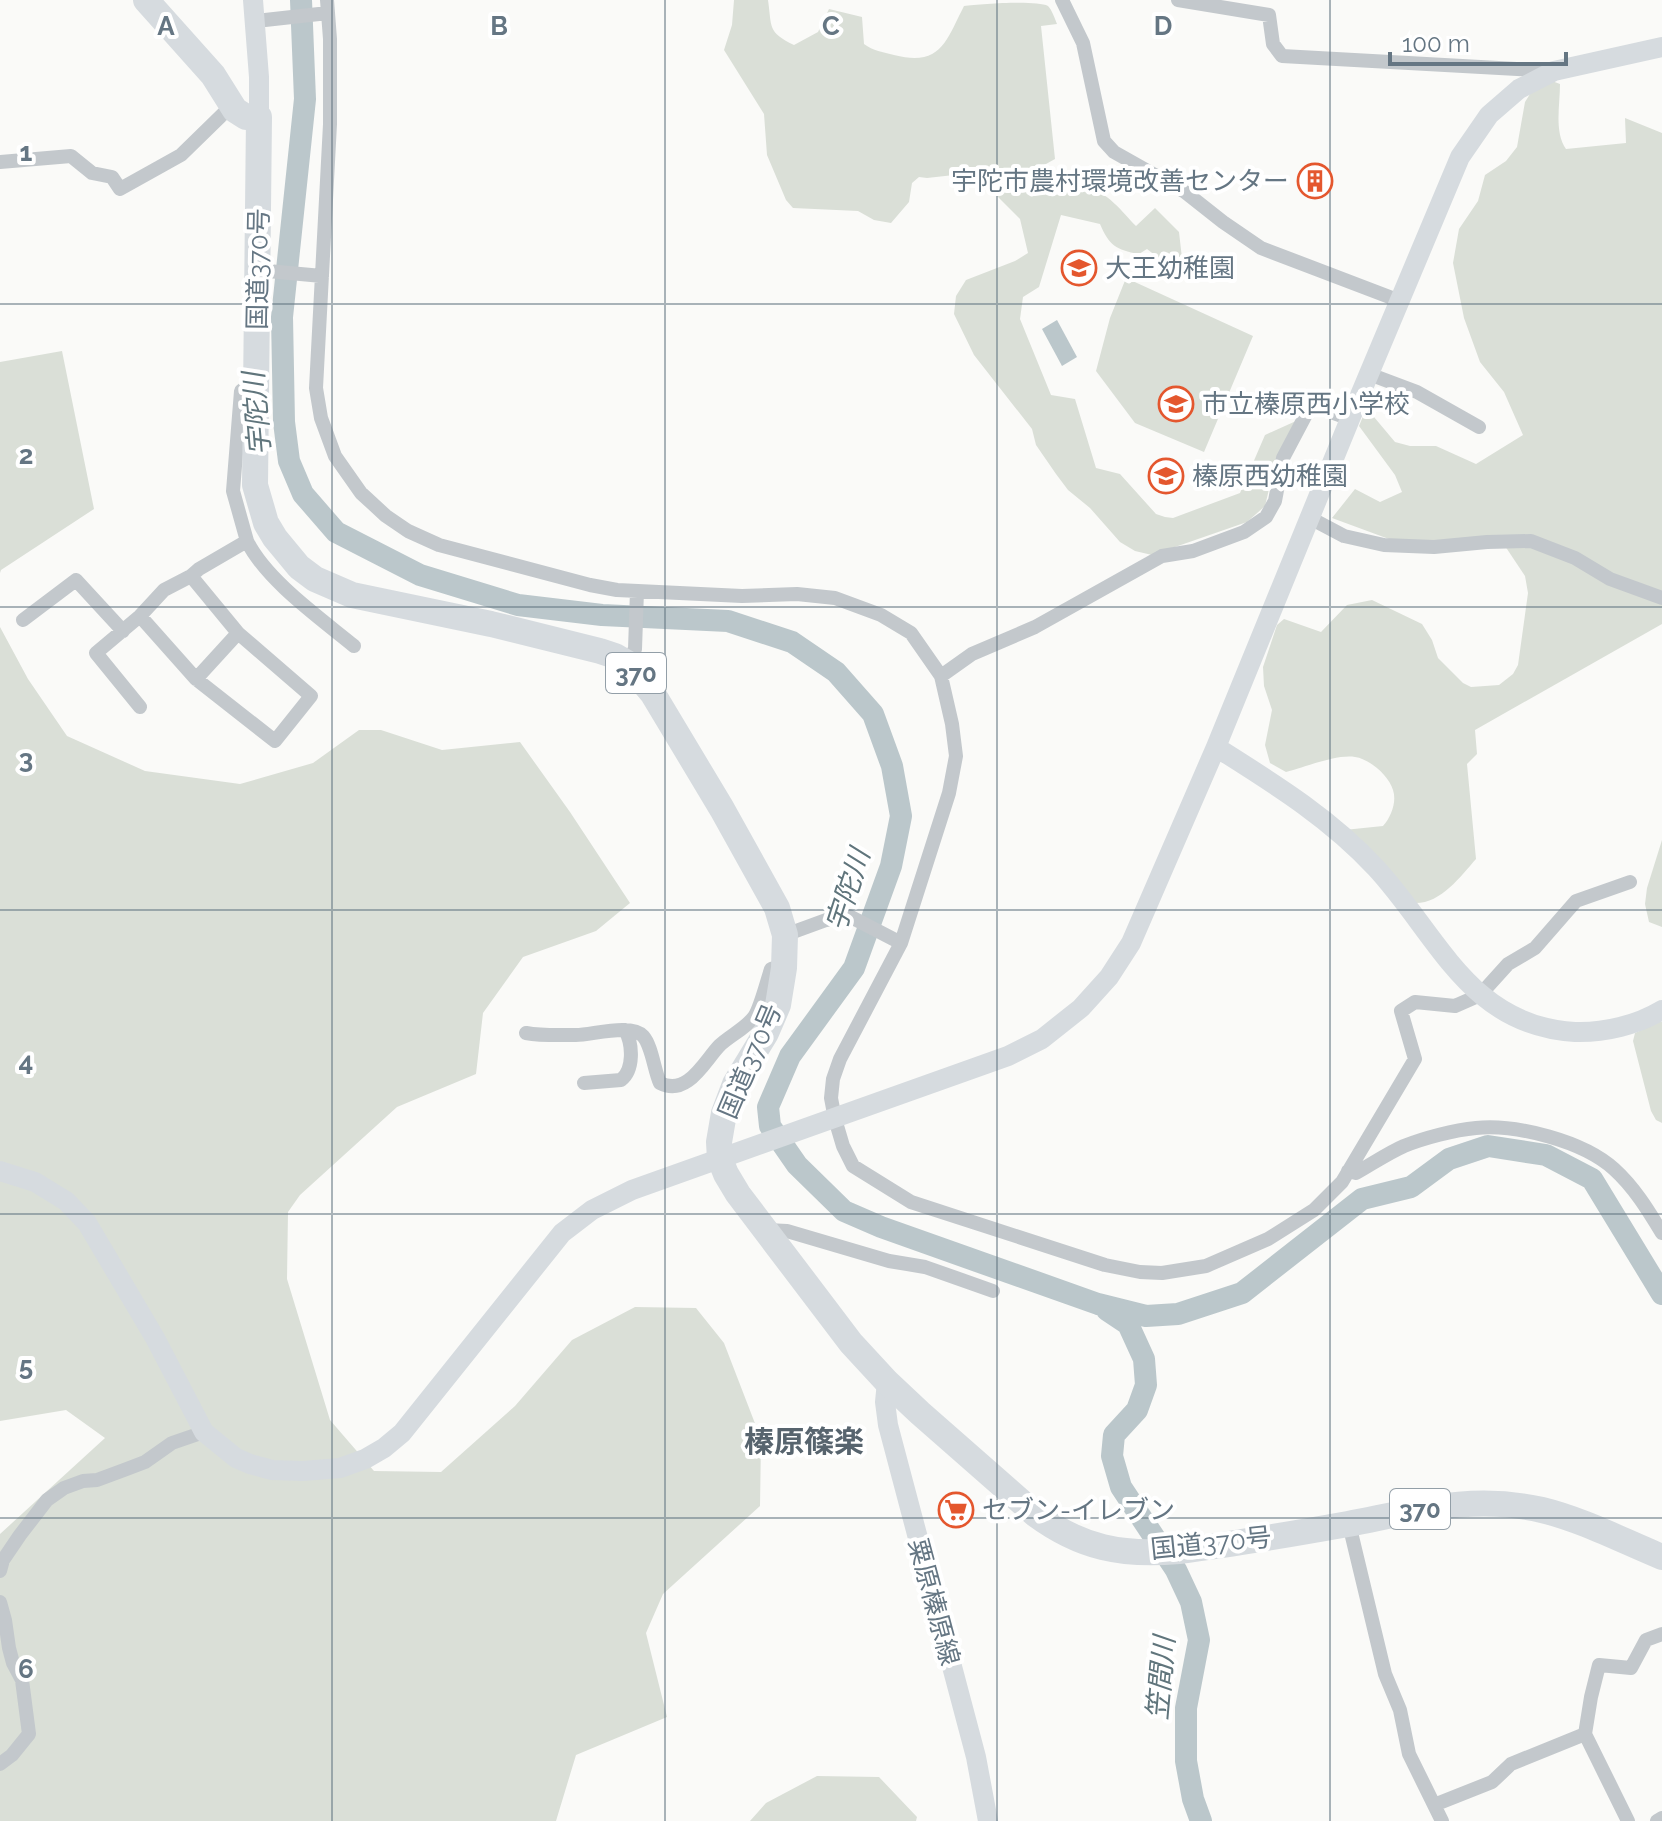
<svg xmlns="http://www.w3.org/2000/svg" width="1662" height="1821" viewBox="0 0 1662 1821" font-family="Raleway,'Noto Sans JP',sans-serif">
<rect width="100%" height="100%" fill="#fafaf8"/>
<path fill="#dadfd7" d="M 734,0 L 768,0 C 772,27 767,32 794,45 L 818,32 L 829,9 L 862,17 L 864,44 C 873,51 883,52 894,55 C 941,67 946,41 964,6 C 981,4 1036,0 1048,6 C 1052,10 1055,19 1057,24 L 1041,26 L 1055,159 L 1037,169 L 1049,196 C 1061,195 1074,189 1086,189 C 1106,189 1123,213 1136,226 L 1155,208 L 1179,232 L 1183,267 L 1175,271 L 1147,249 L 1139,254 C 1116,250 1109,245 1100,224 L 1061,215 L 1039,287 L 1023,297 L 1020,319 L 1051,395 L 1075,399 L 1096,468 L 1120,474 L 1156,514 L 1165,517 L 1173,518 L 1240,493 L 1265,435 L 1296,421 L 1275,464 L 1265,506 L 1247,522 L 1152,555 L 1135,551 L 1120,542 L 1090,508 L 1068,490 L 1056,474 L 1036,445 L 1032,429 L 974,355 L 954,314 L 956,296 L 966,280 L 1015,261 L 1028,253 L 1020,219 L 987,186 L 954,175 L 927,178 L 919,177 L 912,183 L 909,202 L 891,223 L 874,220 L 858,211 L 793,208 L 786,200 L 767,155 L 764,114 L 724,50 L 732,25 Z
M 1552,81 L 1560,84 C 1560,105 1554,132 1566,149 L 1626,143 L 1625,118 L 1662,133 L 1662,624 L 1475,730 L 1477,754 L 1467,764 L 1476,859 C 1460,877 1440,905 1413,903 L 1344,830 L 1383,826 C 1391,817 1397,802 1393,790 C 1389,776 1370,759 1355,757 C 1337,754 1305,767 1286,772 L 1270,763 L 1265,745 L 1272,710 L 1264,686 L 1263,667 L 1277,625 L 1284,619 L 1321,632 L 1347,605 L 1372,600 L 1422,624 L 1432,640 L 1438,658 L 1463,683 L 1471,687 L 1499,685 L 1513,674 L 1518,665 L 1528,593 L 1525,576 L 1501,540 L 1416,549 L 1332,518 L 1355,489 L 1380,502 L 1402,492 L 1395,475 L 1359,426 L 1364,414 L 1374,417 L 1395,442 L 1410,446 L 1436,446 L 1476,464 L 1523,435 L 1504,392 L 1480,362 L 1464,318 L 1453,263 L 1459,229 L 1478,201 L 1485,175 L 1506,161 L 1517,147 L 1525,102 L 1535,86 Z
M 1126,278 L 1253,336 L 1204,452 L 1135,423 L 1096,371 L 1110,318 Z
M 62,351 L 94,509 L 1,570 L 0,573 L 0,362 Z
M 0,627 L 28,679 L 67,736 L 145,771 L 240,784 L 313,763 L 359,730 L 381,730 L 442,750 L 520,742 L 570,812 L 630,903 L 596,931 L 523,957 L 483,1013 L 476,1074 L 397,1107 L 300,1195 L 288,1212 L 287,1279 L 330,1420 L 374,1471 L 441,1472 L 515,1406 L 572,1340 L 635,1307 L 696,1308 L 724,1343 L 761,1439 L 760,1506 L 663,1594 L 646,1633 L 667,1717 L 576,1755 L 556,1821 L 0,1821 L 0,1534 L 105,1438 L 66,1410 L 0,1421 Z
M 1662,840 L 1662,927 L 1649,922 L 1645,904 L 1647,888 Z
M 1659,1022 L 1662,1022 L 1662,1123 L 1656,1120 L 1651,1111 L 1633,1041 L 1635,1033 Z
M 817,1776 L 879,1777 L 917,1817 L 916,1821 L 750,1821 L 766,1803 Z"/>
<path fill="#bbc7cb" d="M 1057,320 L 1077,357 L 1062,366 L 1042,329 Z"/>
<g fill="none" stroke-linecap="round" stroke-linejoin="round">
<path stroke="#bbc7cb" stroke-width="22" d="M 301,0 L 305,99 L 282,317 L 284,422 L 289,461 L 303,494 L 336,532 L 420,575 L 518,605 L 602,615 L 728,621 L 792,642 L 836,672 L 873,714 L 892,766 L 901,816 L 891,866 L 854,968 L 790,1056 L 768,1107 L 770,1126 L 797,1165 L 844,1211 L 881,1227 L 1098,1304 L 1146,1316 L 1178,1314 L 1242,1293 L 1362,1199 L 1411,1187 L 1449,1159 L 1488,1146 L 1546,1155 L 1592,1179 L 1662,1294
M 1107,1310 L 1128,1324 L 1144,1359 L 1146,1385 L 1137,1410 L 1114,1435 L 1112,1456 L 1121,1487 L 1176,1570 L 1191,1602 L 1199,1640 L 1186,1708 L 1186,1761 L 1193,1799 L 1201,1821"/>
<path stroke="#c3c8cc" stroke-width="14" d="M 327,0 L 330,39 L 330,124 L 316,388 L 321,418 L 335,456 L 361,493 L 386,516 L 408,531 L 439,545 L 590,585 L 617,590 L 742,596 L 797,594 L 835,598 L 881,615 L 911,633 L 941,676 L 952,724 L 956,756 L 949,793 L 901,943 L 840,1059 L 833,1079 L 831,1098 L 835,1119 L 843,1146 L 853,1166 L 911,1202 L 1105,1265 L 1140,1272 L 1162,1273 L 1206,1266 L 1268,1239 L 1314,1210 L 1342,1182 L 1415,1059 L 1401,1011 L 1415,1002 L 1455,1006 L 1480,995 L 1508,964 L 1535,948 L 1576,901 L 1630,882
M 1062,0 L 1083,43 L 1104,141 L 1114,152 L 1185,192 L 1223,222 L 1261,248 L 1400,301
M 1178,0 L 1269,15 L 1273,44 L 1282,56 L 1553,71
M 256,21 L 328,13
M 0,162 L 71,156 L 92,173 L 112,177 L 120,189 L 181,155 L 223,114 L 235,110
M 257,270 L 322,276
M 1369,374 L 1417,392 L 1479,427
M 1310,518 L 1344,536 L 1384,545 L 1434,547 L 1487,542 L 1531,541 L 1575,558 L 1610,579 L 1662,598
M 247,541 C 266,580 320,618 354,646
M 140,616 L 196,679
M 23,620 L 76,580 L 123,631
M 238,633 L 311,696 L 275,741 L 196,679 L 238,633 L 191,576 L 199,569 L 247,541 L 233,491 L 241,391 L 256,380
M 627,663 L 635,649 L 637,591
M 941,676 L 972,654 L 1035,627 L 1162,556 L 1193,551 L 1244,532 L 1266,517 L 1275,501 L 1283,458 L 1311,405 L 1350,419
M 140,707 L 96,653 L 140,616 L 164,590 L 191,576
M 785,935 L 826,920 L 849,916 L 901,943
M 526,1033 C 542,1036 560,1035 576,1035 C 592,1035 631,1023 643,1036 C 652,1046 654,1070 660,1083 C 687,1097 704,1062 719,1046 C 729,1036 745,1029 754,1017 C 760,1009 767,981 771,969 L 778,967 L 784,968
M 584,1083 L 621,1080 C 634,1070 633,1044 625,1030
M 1348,1171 L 1356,1173 C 1372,1164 1388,1153 1404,1146 C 1424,1138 1454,1130 1476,1128 C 1517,1124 1583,1141 1614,1169 C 1634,1187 1648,1210 1662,1233
M 767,1230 L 787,1231 L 889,1261 L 925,1267 L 993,1291
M 1349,1524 L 1385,1674 L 1400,1710 L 1409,1754 L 1442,1821
M 0,1571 L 3,1560 L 20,1535 L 47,1500 L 64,1488 L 83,1481 L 97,1480 L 124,1470 L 145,1462 L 172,1443 L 204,1432
M 0,1602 L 5,1620 L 9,1648 L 13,1663 L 22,1680 L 29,1734 L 12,1755 L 0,1764
M 1434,1805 L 1492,1782 L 1511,1764 L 1585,1734
M 1628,1821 L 1585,1734 L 1591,1697 L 1599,1665 L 1631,1668 L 1646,1640 L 1662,1634
M 1657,1821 L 1662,1818"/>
<path stroke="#d6dbdf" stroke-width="20" d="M 253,0 L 259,77 L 259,117
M 1216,747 C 1273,783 1330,818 1376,868 C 1438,935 1469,1026 1575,1032 C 1604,1033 1637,1025 1662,1010
M 0,1171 L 35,1182 L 66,1201 L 87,1223 L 155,1338 L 204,1432 L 236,1458 L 250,1464 L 272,1470 L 303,1471 L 340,1468 L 365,1459 L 384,1448 L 402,1433 L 562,1233 L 592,1210 L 632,1190 L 1008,1056 L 1042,1039 L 1081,1008 L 1109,977 L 1131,943 L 1216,747 L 1350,419 L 1460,157 L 1489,115 L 1519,89 L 1554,71 L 1662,47
M 887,1382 L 885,1402 L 888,1425 L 976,1757 L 988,1821"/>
<path stroke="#d6dbdf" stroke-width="26" d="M 146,0 L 213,75 L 235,110 L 246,117 L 259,117 L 255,485 L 266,523 L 275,538 L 299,567 L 315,579 L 352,595 L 491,624 L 600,651 L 615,656 L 627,663 L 653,694 L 722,809 L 777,908 L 785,935 L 784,968 L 778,1005 L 766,1033 L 735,1084 L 724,1113 L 719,1142 L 720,1159 L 726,1174 L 738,1194 L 851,1343 L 887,1382 L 920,1413 L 1035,1514 C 1081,1548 1122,1556 1179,1551 C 1235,1544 1292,1534 1348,1524 C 1416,1511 1473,1494 1542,1510 C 1583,1520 1623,1541 1662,1557"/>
</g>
<path fill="none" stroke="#657683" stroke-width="2" stroke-opacity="0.55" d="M 332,0 L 332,1821M 665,0 L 665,1821M 997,0 L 997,1821M 1330,0 L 1330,1821M 0,304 L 1662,304M 0,607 L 1662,607M 0,910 L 1662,910M 0,1214 L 1662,1214M 0,1518 L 1662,1518"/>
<defs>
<g id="building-ring" transform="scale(1.8)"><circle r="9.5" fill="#fff" stroke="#e4572e" stroke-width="1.5"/><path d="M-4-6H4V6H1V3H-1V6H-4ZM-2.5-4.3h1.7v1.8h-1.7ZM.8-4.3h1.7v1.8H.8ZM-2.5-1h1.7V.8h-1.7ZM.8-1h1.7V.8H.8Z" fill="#e4572e"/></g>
<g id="school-ring" transform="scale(1.8)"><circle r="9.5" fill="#fff" stroke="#e4572e" stroke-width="1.5"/><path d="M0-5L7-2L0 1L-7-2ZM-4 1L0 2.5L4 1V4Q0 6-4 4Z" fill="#e4572e"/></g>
<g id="supermarket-ring" transform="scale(1.8)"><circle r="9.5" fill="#fff" stroke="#e4572e" stroke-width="1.5"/><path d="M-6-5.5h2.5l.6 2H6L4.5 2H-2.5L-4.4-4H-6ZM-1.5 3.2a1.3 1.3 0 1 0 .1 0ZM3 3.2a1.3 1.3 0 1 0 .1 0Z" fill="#e4572e"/></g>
</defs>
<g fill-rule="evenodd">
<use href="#building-ring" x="1315" y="181"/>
<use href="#school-ring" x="1079" y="268"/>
<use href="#school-ring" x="1176" y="404"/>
<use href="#school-ring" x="1166" y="476"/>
<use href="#supermarket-ring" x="956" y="1510"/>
</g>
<g text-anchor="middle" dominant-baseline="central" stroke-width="8" stroke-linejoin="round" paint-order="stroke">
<g fill="#fff" stroke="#939fa8" stroke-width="2">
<rect x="606" y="653" width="60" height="40" rx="6"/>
<rect x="1390" y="1489" width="60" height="40" rx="6"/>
</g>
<g font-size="24" font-weight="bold" fill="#657683">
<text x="636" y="673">370</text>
<text x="1420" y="1509">370</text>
</g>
<g font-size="26" fill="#657683" stroke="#fff" text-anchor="start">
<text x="1289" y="181" text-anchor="end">宇陀市農村環境改善センター</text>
<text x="1105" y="268">大王幼稚園</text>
<text x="1202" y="404">市立榛原西小学校</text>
<text x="1192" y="476">榛原西幼稚園</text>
<text x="982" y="1510">セブン-イレブン</text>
</g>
<g font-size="26" fill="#657683" stroke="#fff">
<text transform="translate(258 269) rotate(-89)">国道370号</text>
<text transform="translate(750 1061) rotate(-67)">国道370号</text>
<text transform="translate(1211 1543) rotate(-6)">国道370号</text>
<text transform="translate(934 1602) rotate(75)">粟原榛原線</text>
</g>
<g font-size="28" font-style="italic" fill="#60757c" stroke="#fff">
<text transform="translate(257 414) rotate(-95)">宇陀川</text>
<text transform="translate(848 890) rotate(-72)">宇陀川</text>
<text transform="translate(1161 1678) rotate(-85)">笠間川</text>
</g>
<g font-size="30" font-weight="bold" fill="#57646e" stroke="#fff">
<text x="804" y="1441">榛原篠楽</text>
</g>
</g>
<g font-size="26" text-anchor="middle" font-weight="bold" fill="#657683" stroke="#fff" stroke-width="8" stroke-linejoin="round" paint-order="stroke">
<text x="166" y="35">A</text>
<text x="499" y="35">B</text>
<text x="831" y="35">C</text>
<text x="1163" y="35">D</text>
<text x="26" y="161">1</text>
<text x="26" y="464">2</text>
<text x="26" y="768">3</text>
<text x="26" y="1071">4</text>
<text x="26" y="1375">5</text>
<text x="26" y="1678">6</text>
</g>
<path d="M1390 52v12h176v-12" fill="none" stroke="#657683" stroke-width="4"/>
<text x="1402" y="52" font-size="24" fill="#657683" stroke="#ffffff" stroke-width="6" paint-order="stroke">100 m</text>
</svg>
